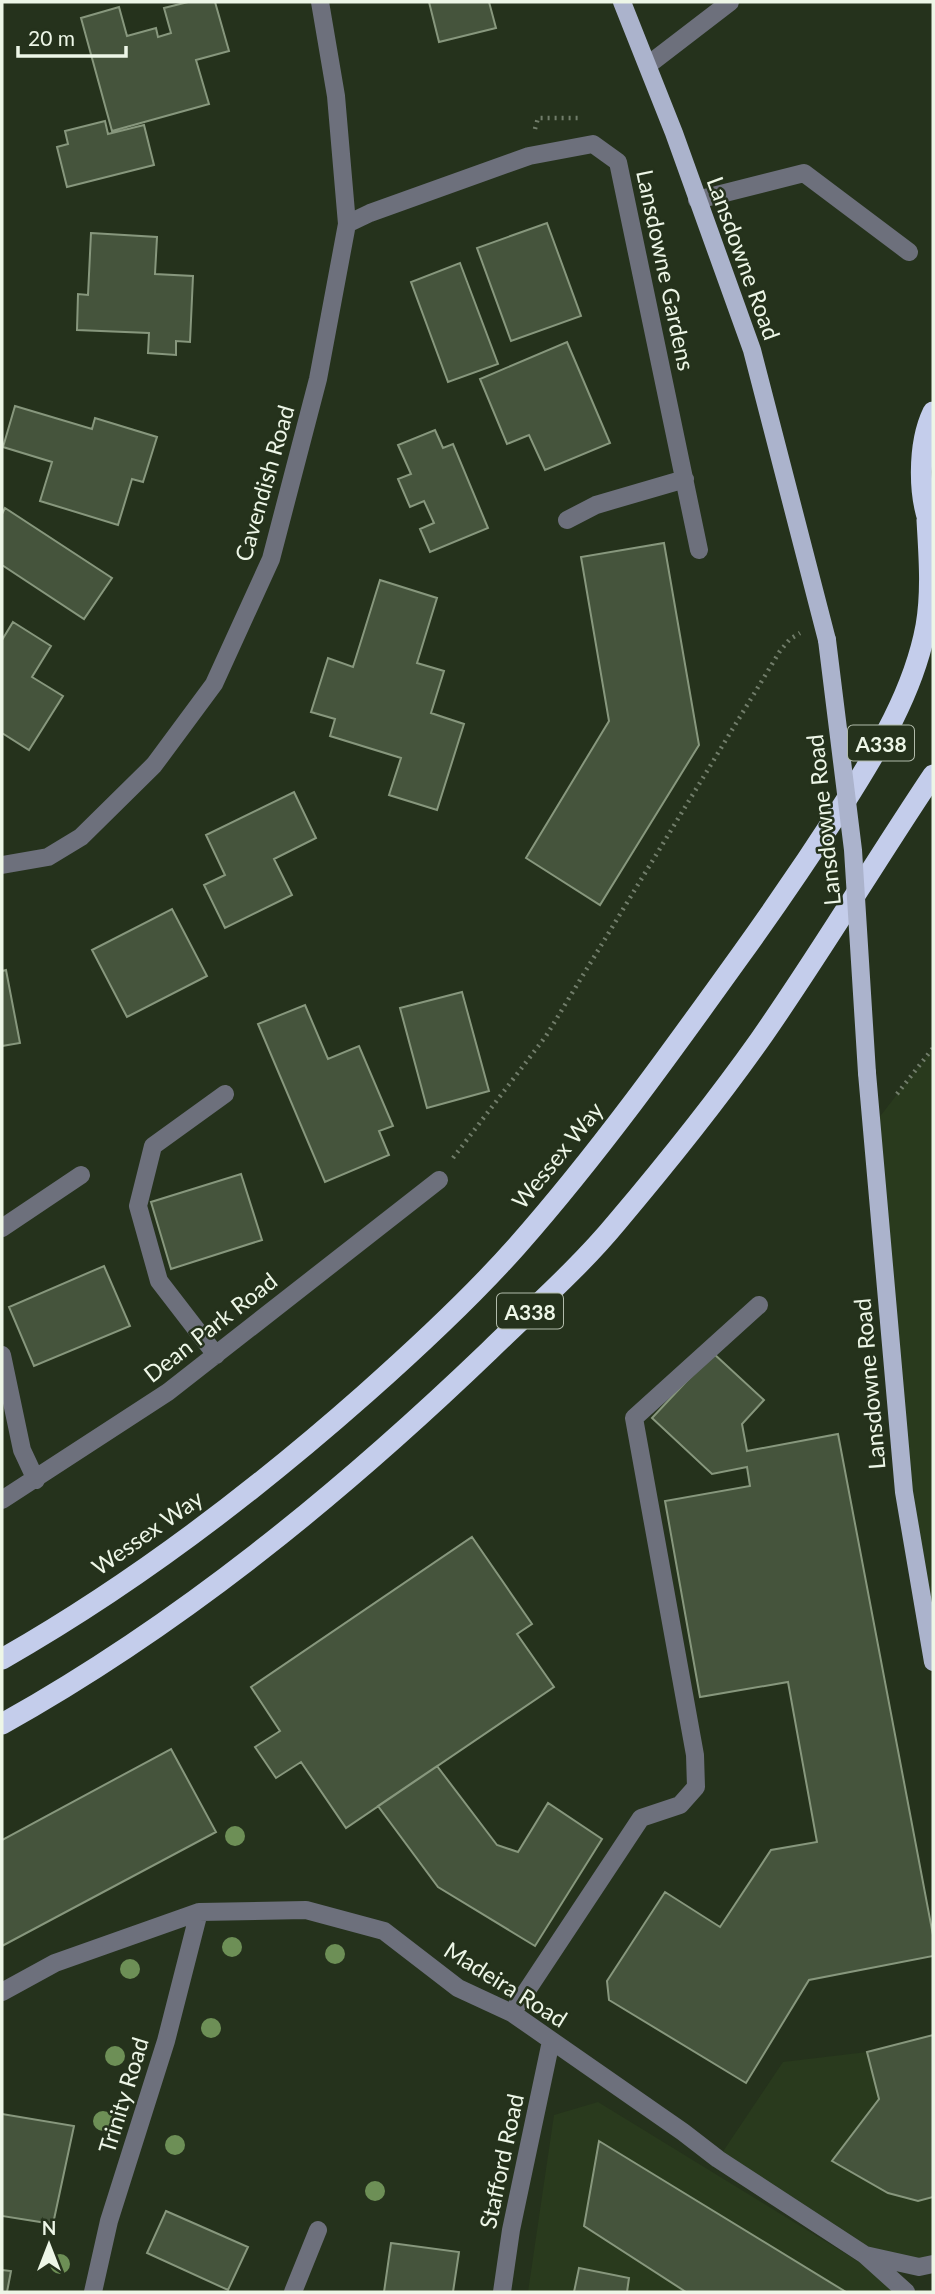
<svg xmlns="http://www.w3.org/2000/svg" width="935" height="2294" viewBox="0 0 935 2294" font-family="Lato,sans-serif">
<rect width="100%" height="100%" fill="#25321c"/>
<path fill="#293a1d" d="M 933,1048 L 933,1661 L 904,1492 L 871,1128 Z
M 933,2035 L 933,2264 L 865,2255 L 718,2159 L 783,2062 L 867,2052 Z
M 598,2102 L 908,2292 L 528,2292 L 554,2115 Z"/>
<path fill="#45543c" stroke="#87977d" stroke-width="2" d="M 188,2 L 215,2 L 229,51 L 196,60 L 209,104 L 112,131 L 81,18 L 119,7 L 127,36 L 156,28 L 158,37 L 171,33 L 164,8 Z
M 429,2 L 489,2 L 496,28 L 439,42 Z
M 105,121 L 108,134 L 144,125 L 154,165 L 67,187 L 57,147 L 68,144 L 65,131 Z
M 547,223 L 581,316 L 511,341 L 477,248 Z
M 91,233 L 157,237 L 155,274 L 193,276 L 190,342 L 176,341 L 176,355 L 148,353 L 149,333 L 77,330 L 78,294 L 88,295 Z
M 460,263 L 498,364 L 448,382 L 411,282 Z
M 567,342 L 610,443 L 545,470 L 529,435 L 507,444 L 480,379 Z
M 15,406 L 92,429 L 95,418 L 157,437 L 143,482 L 132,479 L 118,525 L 40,501 L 52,462 L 3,447 Z
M 435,430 L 443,448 L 453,444 L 488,528 L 430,552 L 420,529 L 434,523 L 424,501 L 410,507 L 398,479 L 411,474 L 398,445 Z
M 5,508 L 112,578 L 84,619 L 2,565 L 2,514 Z
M 664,543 L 699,745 L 600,905 L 526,858 L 609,721 L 581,557 Z
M 380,580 L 437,598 L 417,663 L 444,671 L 431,713 L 464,724 L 437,810 L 389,795 L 401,758 L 330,736 L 335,719 L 311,712 L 328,658 L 353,667 Z
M 13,622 L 51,646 L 32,677 L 63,696 L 29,750 L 2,733 L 2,640 Z
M 294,792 L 316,838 L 274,859 L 292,895 L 225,928 L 204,885 L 225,875 L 206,835 Z
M 172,909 L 207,976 L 127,1017 L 92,950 Z
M 6,970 L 20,1043 L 2,1046 L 2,971 Z
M 462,992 L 489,1091 L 427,1108 L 400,1008 Z
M 305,1005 L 328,1059 L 359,1046 L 393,1126 L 379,1131 L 389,1155 L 325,1182 L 258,1024 Z
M 241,1174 L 262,1240 L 171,1269 L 151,1202 Z
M 104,1266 L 130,1326 L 34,1366 L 9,1307 Z
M 713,1353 L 764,1400 L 742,1424 L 747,1451 L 838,1434 L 933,1935 L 933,1956 L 809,1980 L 746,2083 L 609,2000 L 607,1981 L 665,1892 L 720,1927 L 771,1850 L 817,1842 L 788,1682 L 700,1697 L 665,1501 L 750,1486 L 747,1467 L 712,1474 L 652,1418 Z
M 472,1537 L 532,1624 L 517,1634 L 554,1687 L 346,1828 L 301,1762 L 276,1778 L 255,1747 L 280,1731 L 251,1687 Z
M 171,1749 L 216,1832 L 2,1946 L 2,1840 Z
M 171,1749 L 216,1832 L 2,1946 L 2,1840 Z
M 437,1766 L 497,1845 L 518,1852 L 548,1803 L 602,1839 L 535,1946 L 438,1887 L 378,1806 Z
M 933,2035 L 933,2197 L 918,2201 L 888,2193 L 832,2161 L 879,2099 L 867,2052 Z
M 933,2035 L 933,2197 L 918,2201 L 888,2193 L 832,2161 L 879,2099 L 867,2052 Z
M 2,2114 L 74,2126 L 53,2224 L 2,2216 Z
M 599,2141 L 846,2292 L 686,2292 L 584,2226 Z
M 166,2211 L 248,2247 L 228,2290 L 147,2253 Z
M 391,2243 L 459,2252 L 453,2292 L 384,2292 Z
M 579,2268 L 629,2278 L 627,2292 L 574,2292 Z
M 2,2270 L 11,2271 L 7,2292 L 2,2292 Z"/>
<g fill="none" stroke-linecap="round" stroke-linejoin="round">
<path stroke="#717d6a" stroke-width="4.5" stroke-dasharray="2 5" stroke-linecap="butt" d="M 535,129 L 538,118 L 580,118
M 897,1094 L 933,1048
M 453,1158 L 546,1036 L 780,651 L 790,639 L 800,633"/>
<path stroke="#6d707c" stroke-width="18" d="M 648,65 L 730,2
M 697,200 L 804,173 L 909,252
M 347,224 L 370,213 L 529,156 L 593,144 L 618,162 L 699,550
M 567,520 L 596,505 L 685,479
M 2,865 L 48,857 L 81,837 L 154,765 L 214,684 L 271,559 L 318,379 L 347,224 L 336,96 L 320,2
M 2,1228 L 81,1175
M 2,1355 L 22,1450 L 36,1480
M 216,1355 L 159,1281 L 138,1206 L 153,1146 L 225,1094
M 2,1500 L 168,1392 L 439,1180
M 2,1992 L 55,1963 L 199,1912 L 306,1910 L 384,1931 L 458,1988 L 512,2013 L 683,2132 L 718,2159 L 865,2255 L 906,2292
M 512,2013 L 641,1818 L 680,1805 L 696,1787 L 695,1755 L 634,1418 L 759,1305
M 865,2255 L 919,2267 L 933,2264
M 93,2292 L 109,2221 L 166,2041 L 199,1912
M 293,2292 L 318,2230
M 502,2292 L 511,2230 L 551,2041"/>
<path stroke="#abb3cc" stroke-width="18" d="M 622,2 L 674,133 L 752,350 L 827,640
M 867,1073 L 904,1492 L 933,1662"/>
<path stroke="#c4cdeb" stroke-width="21" d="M 933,412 C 918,443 917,500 933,531
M 2,1659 C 132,1585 253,1493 365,1394 C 418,1347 470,1299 517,1246 C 598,1154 669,1055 740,956 C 776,906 810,856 843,805 C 878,750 914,691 926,626 C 932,591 929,555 927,520
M 2,1724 C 181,1624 341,1493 489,1351 C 532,1309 579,1268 617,1222 C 666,1164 715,1103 759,1041 C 820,954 874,863 933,775"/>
<path stroke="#abb3cc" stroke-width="18" d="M 827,640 L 853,850 L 867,1073"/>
</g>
<g fill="#6d8f56">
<circle cx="235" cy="1836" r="10"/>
<circle cx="232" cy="1947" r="10"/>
<circle cx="335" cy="1954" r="10"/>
<circle cx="130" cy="1969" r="10"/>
<circle cx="211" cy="2028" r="10"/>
<circle cx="115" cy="2056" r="10"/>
<circle cx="103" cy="2121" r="10"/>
<circle cx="175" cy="2145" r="10"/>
<circle cx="375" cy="2191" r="10"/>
<circle cx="60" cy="2264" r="10"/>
</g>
<g text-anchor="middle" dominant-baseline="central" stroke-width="5" stroke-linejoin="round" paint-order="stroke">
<g fill="#25321c" stroke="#b1bbaa" stroke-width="2">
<rect x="848" y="725.5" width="66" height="35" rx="5"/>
<rect x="497" y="1293.5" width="66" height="35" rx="5"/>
</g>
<g font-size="21" font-weight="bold" fill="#edf6e7">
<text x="881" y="743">A338</text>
<text x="530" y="1311">A338</text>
</g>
<g font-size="23" fill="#edf6e7" stroke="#25321c">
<text transform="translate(744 258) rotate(70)">Lansdowne Road</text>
<text transform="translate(666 270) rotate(78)">Lansdowne Gardens</text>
<text transform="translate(264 483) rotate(-74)">Cavendish Road</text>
<text transform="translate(823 820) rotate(-96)">Lansdowne Road</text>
<text transform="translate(557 1155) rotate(-51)">Wessex Way</text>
<text transform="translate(210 1327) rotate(-38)">Dean Park Road</text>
<text transform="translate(869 1384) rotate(-95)">Lansdowne Road</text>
<text transform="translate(147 1532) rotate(-35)">Wessex Way</text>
<text transform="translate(506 1984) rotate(32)">Madeira Road</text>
<text transform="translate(123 2095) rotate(-73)">Trinity Road</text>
<text transform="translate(501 2161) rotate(-78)">Stafford Road</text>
</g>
</g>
<rect width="935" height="2294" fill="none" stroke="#edf6e7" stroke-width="7"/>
<g transform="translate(49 2245)" stroke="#25321c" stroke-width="5" paint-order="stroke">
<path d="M0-5L12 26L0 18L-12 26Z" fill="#edf6e7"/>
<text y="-10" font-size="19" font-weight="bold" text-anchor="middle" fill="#edf6e7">N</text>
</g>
<path d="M18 46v10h108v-10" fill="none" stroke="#edf6e7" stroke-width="3.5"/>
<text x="28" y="46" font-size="21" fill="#edf6e7" stroke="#25321c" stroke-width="5" paint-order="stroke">20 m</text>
</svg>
